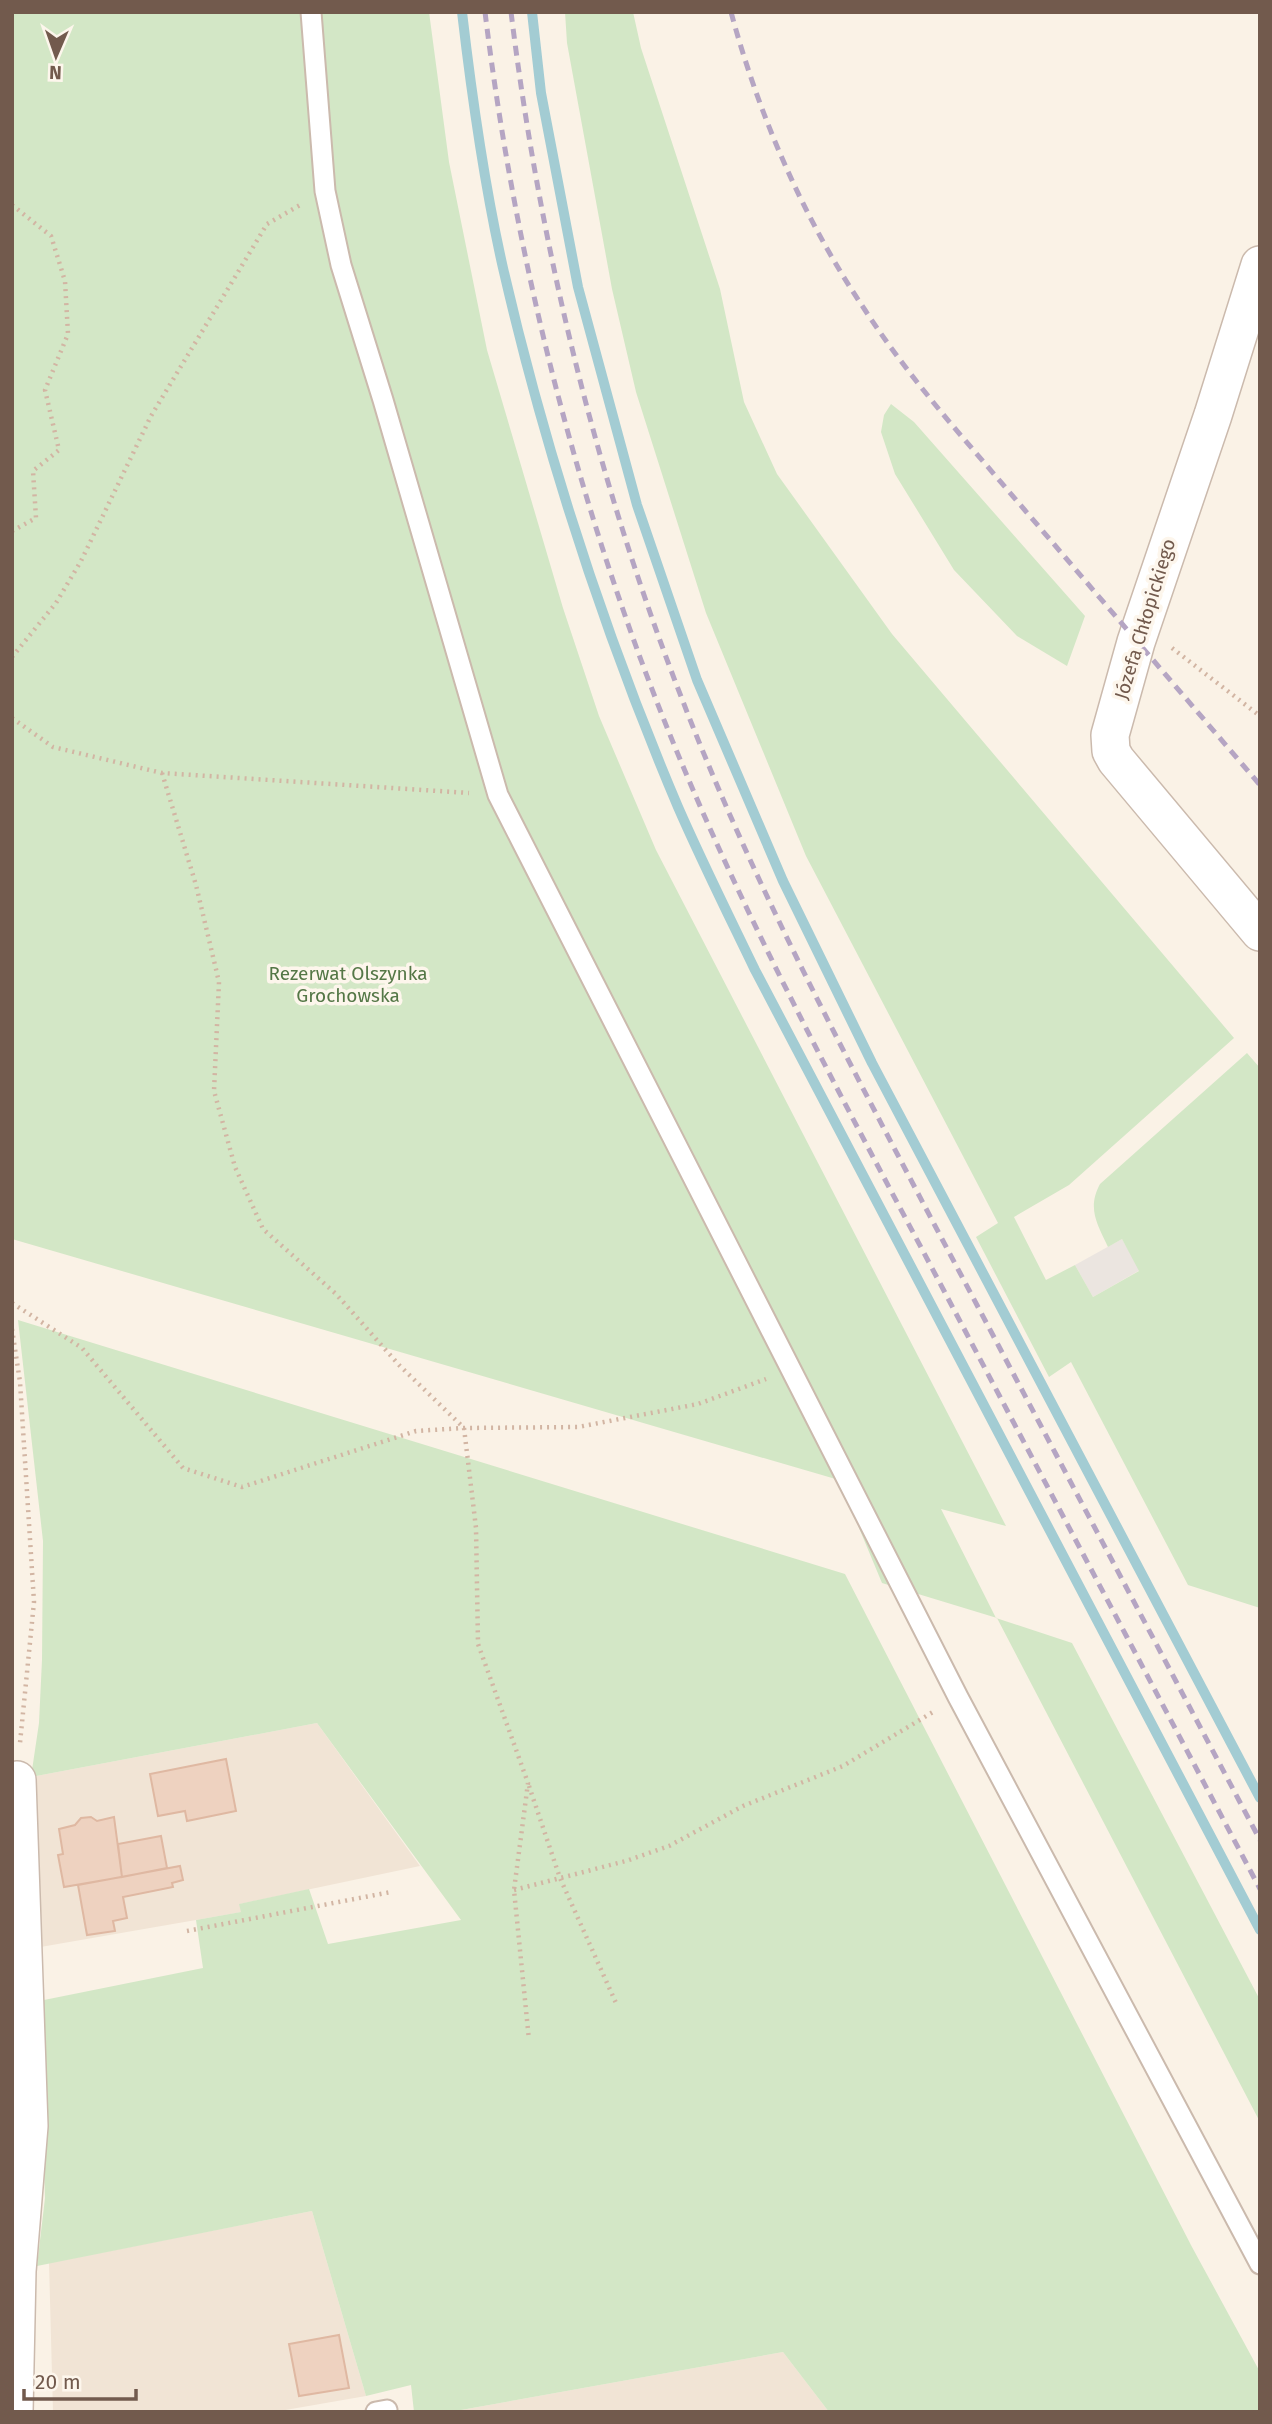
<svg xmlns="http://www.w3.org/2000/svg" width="1272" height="2424" viewBox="0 0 1272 2424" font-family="'Fira Sans',sans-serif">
<rect width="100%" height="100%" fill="#faf2e6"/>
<path fill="#f1e4d5" d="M 317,1723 L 420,1866 L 240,1904 L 242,1912 L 29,1949 L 31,1777 Z
M 312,2211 L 366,2396 L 274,2412 L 53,2412 L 49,2263 Z
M 783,2352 L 829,2412 L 450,2412 Z"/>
<path fill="#ebe5e0" d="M 1122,1239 L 1140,1270 L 1093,1297 L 1075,1265 Z"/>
<path fill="#d3e7c6" d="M 12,12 L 429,12 L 449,162 L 487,350 L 563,608 L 599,716 L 656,850 L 1006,1526 L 941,1509 L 996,1618 L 1072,1643 L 1260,2000 L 1260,2122 L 997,1618 L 882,1583 L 839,1480 L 12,1239 Z
M 565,12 L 633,12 L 641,48 L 720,289 L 744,402 L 777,474 L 892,634 L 1234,1038 L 1069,1185 L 1014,1217 L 1046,1280 L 1075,1265 L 1093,1297 L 1139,1271 L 1122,1239 L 1108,1247 C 1097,1224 1087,1208 1100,1184 L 1247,1053 L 1260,1068 L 1260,1608 L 1188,1585 L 1071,1362 L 1049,1377 L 976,1237 L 998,1223 L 806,856 L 706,613 L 636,392 L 612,289 L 567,43 Z
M 891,404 L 914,422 L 1085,616 L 1067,666 L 1017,636 L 954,570 L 895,474 L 881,432 L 884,415 Z
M 18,1320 L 845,1574 L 1192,2247 L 1260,2372 L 1260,2412 L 829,2412 L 783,2352 L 450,2412 L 414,2412 L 411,2385 L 366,2396 L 312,2211 L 37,2266 L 45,2198 L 39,2001 L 203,1968 L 196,1920 L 241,1912 L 239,1904 L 309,1889 L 328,1944 L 461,1920 L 317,1723 L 31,1777 L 39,1723 L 42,1660 L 43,1541 Z"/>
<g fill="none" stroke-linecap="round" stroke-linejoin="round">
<path stroke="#a3ccd3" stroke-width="10" d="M 462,12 C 472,98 484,184 503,268 C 545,450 605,635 678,807 C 702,862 729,916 755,970 L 1260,1930
M 532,12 L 541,93 L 578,287 L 637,505 L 697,680 L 783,881 L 872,1063 L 1260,1798"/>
</g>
<path fill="#eed2c0" stroke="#dfb8a2" stroke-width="2" d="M 226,1759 L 236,1811 L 187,1821 L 185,1811 L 158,1816 L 150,1774 Z
M 91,1817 L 97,1821 L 114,1817 L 122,1877 L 64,1887 L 58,1855 L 63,1854 L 59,1829 L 75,1825 L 81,1818 Z
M 161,1836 L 167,1868 L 122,1877 L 118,1844 Z
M 180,1866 L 183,1880 L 172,1883 L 173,1887 L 123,1897 L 127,1918 L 113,1921 L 115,1931 L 87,1935 L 78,1885 Z
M 339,2335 L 349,2388 L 299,2396 L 289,2344 Z"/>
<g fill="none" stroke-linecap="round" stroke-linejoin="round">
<g stroke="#cbbaad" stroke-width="23">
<path id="lane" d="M 311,12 L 325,191 L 341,265 L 383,400 L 498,795 L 958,1697 L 1260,2264
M 376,2412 L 387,2410"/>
</g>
<g stroke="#cbbaad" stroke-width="40">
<path id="street" d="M 1260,265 L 1213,415 L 1136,642 L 1110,735 L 1111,751 L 1116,760 L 1260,932
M 14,2412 L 17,2271 L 29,2126 L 17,1780"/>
</g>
<path stroke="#d2b5a3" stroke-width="4.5" stroke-dasharray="2 5" stroke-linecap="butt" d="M 12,205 L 51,236 L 65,281 L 68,334 L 45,390 L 59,450 L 33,471 L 36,518 L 12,531
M 1172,648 L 1260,716
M 12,657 L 56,603 L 81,561 L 151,416 L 267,224 L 300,205
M 12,718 L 53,747 L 162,773 L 469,793
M 162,773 L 196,885 L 219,982 L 214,1091 L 235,1167 L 263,1229 L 336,1294 L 400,1366 L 464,1428 L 476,1528 L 478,1644 L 528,1783 L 514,1890 L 529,2040
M 12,1303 L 82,1348 L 183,1468 L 242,1487 L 416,1431 L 464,1428 L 578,1427 L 698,1404 L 766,1379
M 12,1329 L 20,1382 L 34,1602 L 20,1743
M 529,1786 L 560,1878 L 616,2003
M 514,1890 L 626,1861 L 669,1846 L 743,1806 L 843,1766 L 933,1712
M 187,1931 L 391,1892"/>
<use href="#lane" stroke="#fff" stroke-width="19"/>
<use href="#street" stroke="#fff" stroke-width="37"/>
<path stroke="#b5a5c3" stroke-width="5" stroke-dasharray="10 7" stroke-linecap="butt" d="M 485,12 C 512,233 564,451 641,660 C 717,866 821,1059 924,1253 C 1036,1465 1148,1677 1260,1889
M 511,12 C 540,247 596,478 682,699 C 754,886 849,1062 942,1239 C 1048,1439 1154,1640 1260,1840
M 731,12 C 759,116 804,220 865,310 C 891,350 921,388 952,425 L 1260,785"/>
</g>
<g text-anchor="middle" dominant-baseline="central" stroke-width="7" stroke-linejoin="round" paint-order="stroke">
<g font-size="19" fill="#725a4d" stroke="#fdf6ec">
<text transform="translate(1145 619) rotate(-73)">Józefa Chłopickiego</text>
</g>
<g font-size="19" fill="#547746" stroke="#fdf6ec">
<text x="348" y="973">Rezerwat Olszynka<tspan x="348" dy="22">Grochowska</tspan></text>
</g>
</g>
<rect width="1272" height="2424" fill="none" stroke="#725a4d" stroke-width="28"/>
<g transform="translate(56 56) rotate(182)" stroke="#fdf6ec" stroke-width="5" paint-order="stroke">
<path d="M0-5L12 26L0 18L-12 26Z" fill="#725a4d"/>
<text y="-10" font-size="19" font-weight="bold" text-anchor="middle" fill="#725a4d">N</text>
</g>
<path d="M24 2389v10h112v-10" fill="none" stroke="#725a4d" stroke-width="3.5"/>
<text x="35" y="2389" font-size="21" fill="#725a4d" stroke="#fdf6ec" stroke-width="5" paint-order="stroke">20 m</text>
</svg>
